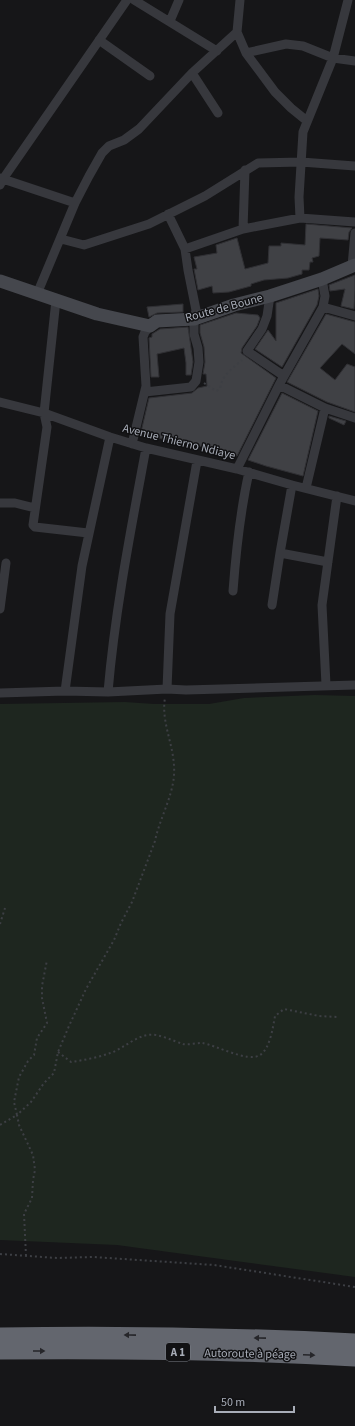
<svg xmlns="http://www.w3.org/2000/svg" width="355" height="1426" viewBox="0 0 355 1426" font-family="'Source Sans 3',sans-serif">
<rect width="100%" height="100%" fill="#161618"/>
<path fill="#1e261f" d="M 315,695 L 355,696 L 355,1277 L 117,1245 L 0,1240 L 0,704 L 125,702 L 154,704 L 209,704 L 244,698 Z"/>
<path fill="#404145" stroke="#303034" d="M 306,224 L 352,228 L 349,232 L 348,240 L 320,238 L 319,256 L 312,258 L 313,262 L 310,262 L 309,270 L 302,270 L 302,274 L 288,278 L 264,280 L 251,284 L 251,286 L 229,292 L 213,293 L 212,286 L 198,290 L 194,269 L 197,269 L 194,257 L 217,253 L 216,245 L 237,238 L 245,269 L 268,263 L 269,246 L 281,246 L 281,243 L 305,245 Z
M 355,275 L 355,290 L 354,309 L 341,306 L 345,289 L 330,291 L 329,285 Z
M 318,289 L 319,296 L 317,305 L 282,367 L 255,349 L 268,330 L 276,341 L 276,303 Z
M 183,304 L 183,312 L 157,313 L 149,317 L 147,307 Z
M 236,313 L 258,315 L 260,318 L 257,326 L 242,348 L 241,353 L 276,378 L 237,456 L 188,443 L 188,444 L 162,439 L 141,432 L 149,398 L 192,393 L 198,388 L 207,386 L 206,374 L 203,374 L 205,362 L 204,347 L 200,333 L 200,325 Z
M 326,314 L 355,322 L 355,354 L 342,344 L 320,368 L 335,380 L 347,364 L 355,367 L 355,412 L 327,402 L 287,382 Z
M 188,327 L 193,362 L 191,375 L 186,375 L 186,363 L 184,348 L 157,354 L 159,377 L 151,377 L 149,338 L 152,337 L 152,334 L 160,329 Z
M 282,393 L 318,411 L 303,476 L 266,466 L 248,460 Z
M 329,416 L 346,421 L 344,425 L 329,418 Z"/>
<g fill="none" stroke-linecap="round" stroke-linejoin="round">
<path stroke="#3d3f44" stroke-width="2" stroke-dasharray="2 3" stroke-linecap="butt" d="M 204,383 L 216,391 L 220,389 C 222,375 232,369 242,360
M 0,924 L 5,908
M 58,1052 L 71,1062 C 85,1060 100,1057 113,1052 C 125,1047 135,1037 148,1035 C 158,1033 173,1041 183,1044 C 189,1045 196,1043 202,1043 C 216,1045 248,1063 260,1055 C 270,1049 273,1027 275,1016 L 284,1009 L 319,1016 L 338,1017
M 0,1125 L 17,1115 L 14,1102 L 19,1077 L 28,1061 L 34,1055 L 37,1038 L 47,1023 L 42,998 L 42,986 L 47,960
M 0,1254 L 57,1258 L 93,1257 L 214,1265 L 355,1287
M 26,1256 L 24,1214 L 32,1198 L 33,1180 L 35,1170 L 33,1155 L 19,1125 L 17,1115 L 31,1102 L 44,1083 L 54,1073 L 58,1052 L 69,1026 L 86,989 L 114,940 L 121,923 L 132,902 L 155,841 C 160,816 176,792 174,766 C 173,743 161,721 165,698"/>
<path stroke="#37383d" stroke-width="9" d="M 134,0 L 217,51
M 240,0 L 237,32 L 246,53 L 275,92 L 291,108 L 307,121
M 170,21 L 179,0
M 99,40 L 150,76
M 246,53 L 286,44 L 303,46 L 333,58 L 355,61
M 192,73 L 218,113
M 0,178 L 75,203
M 0,185 L 3,179 L 127,0
M 300,218 L 299,197 L 303,132 L 333,58 L 348,0
M 243,229 L 245,170
M 61,239 L 84,245 L 149,224 L 205,196 L 258,163 L 301,162 L 355,166
M 185,249 L 243,229 L 300,218 L 355,222
M 352,266 L 355,233
M 37,294 L 75,203 L 89,176 L 102,153 L 109,146 L 124,140 L 139,129 L 192,73 L 237,32
M 270,296 L 267,316 L 262,329 L 247,351 L 284,376
M 56,300 L 44,413 L 47,427 L 33,525 L 35,527 L 88,533
M 323,307 L 355,316
M 279,385 L 325,408 L 355,418
M 145,392 L 191,387 L 196,381 L 199,362 L 198,348 L 194,334 L 194,319 L 196,310 L 188,270 L 185,249 L 168,214
M 0,402 L 44,413 L 110,437 L 146,448 L 237,469 L 292,485 L 355,501
M 132,444 L 146,386 L 143,337 L 145,332 L 150,326
M 237,469 L 279,385 L 323,307 L 325,296 L 322,279
M 306,488 L 325,408
M 0,503 L 15,503 L 35,508
M 280,553 L 328,562
M 233,591 C 236,551 240,512 249,472
M 272,605 L 280,553 L 292,485
M 0,609 L 6,563
M 326,685 L 322,605 L 337,496
M 167,689 L 170,614 L 197,461
M 65,691 L 82,566 L 110,437
M 108,692 C 115,610 131,529 146,448
M 0,693 L 65,691 L 108,692 L 167,689 L 186,690 L 355,685"/>
<path stroke="#45474d" stroke-width="13" d="M 0,281 L 97,314 L 150,326 L 157,321 L 194,319 L 234,305 L 270,296 L 322,279 L 355,265"/>
<path stroke="#63666e" stroke-width="17" d="M 0,1336 C 118,1334 237,1336 355,1342
M 0,1351 C 118,1350 237,1351 355,1358"/>
</g>
<defs><path id="oneway-solid" d="M-6-.8H1V-3.2L6.5 0L1 3.2V.8H-6Z"/></defs>
<g fill="#26262a">
<use href="#oneway-solid" transform="translate(130 1335) rotate(-179)"/>
<use href="#oneway-solid" transform="translate(260 1338) rotate(-179)"/>
<use href="#oneway-solid" transform="translate(39 1351)"/>
<use href="#oneway-solid" transform="translate(309 1355) rotate(3)"/>
</g>
<g text-anchor="middle" dominant-baseline="central" stroke-width="3" stroke-linejoin="round" paint-order="stroke">
<rect fill="#111113" stroke="#7b7e86" stroke-width="1" x="166" y="1343" width="24" height="18" rx="3"/>
<g font-size="11" font-weight="bold" fill="#a8adb8">
<text x="178" y="1352">A 1</text>
</g>
<g font-size="12" fill="#a8adb8" stroke="#111113">
<text transform="translate(224 308) rotate(-15)">Route de Boune</text>
<text transform="translate(179 442) rotate(14)">Avenue Thierno Ndiaye</text>
<text transform="translate(250 1354) rotate(1)">Autoroute à péage</text>
</g>
</g>
<path d="M215 1406v6h79v-6" fill="none" stroke="#a8adb8" stroke-width="2"/>
<text x="221" y="1406" font-size="12" fill="#a8adb8" stroke="#111113" stroke-width="3" paint-order="stroke">50 m</text>
</svg>
